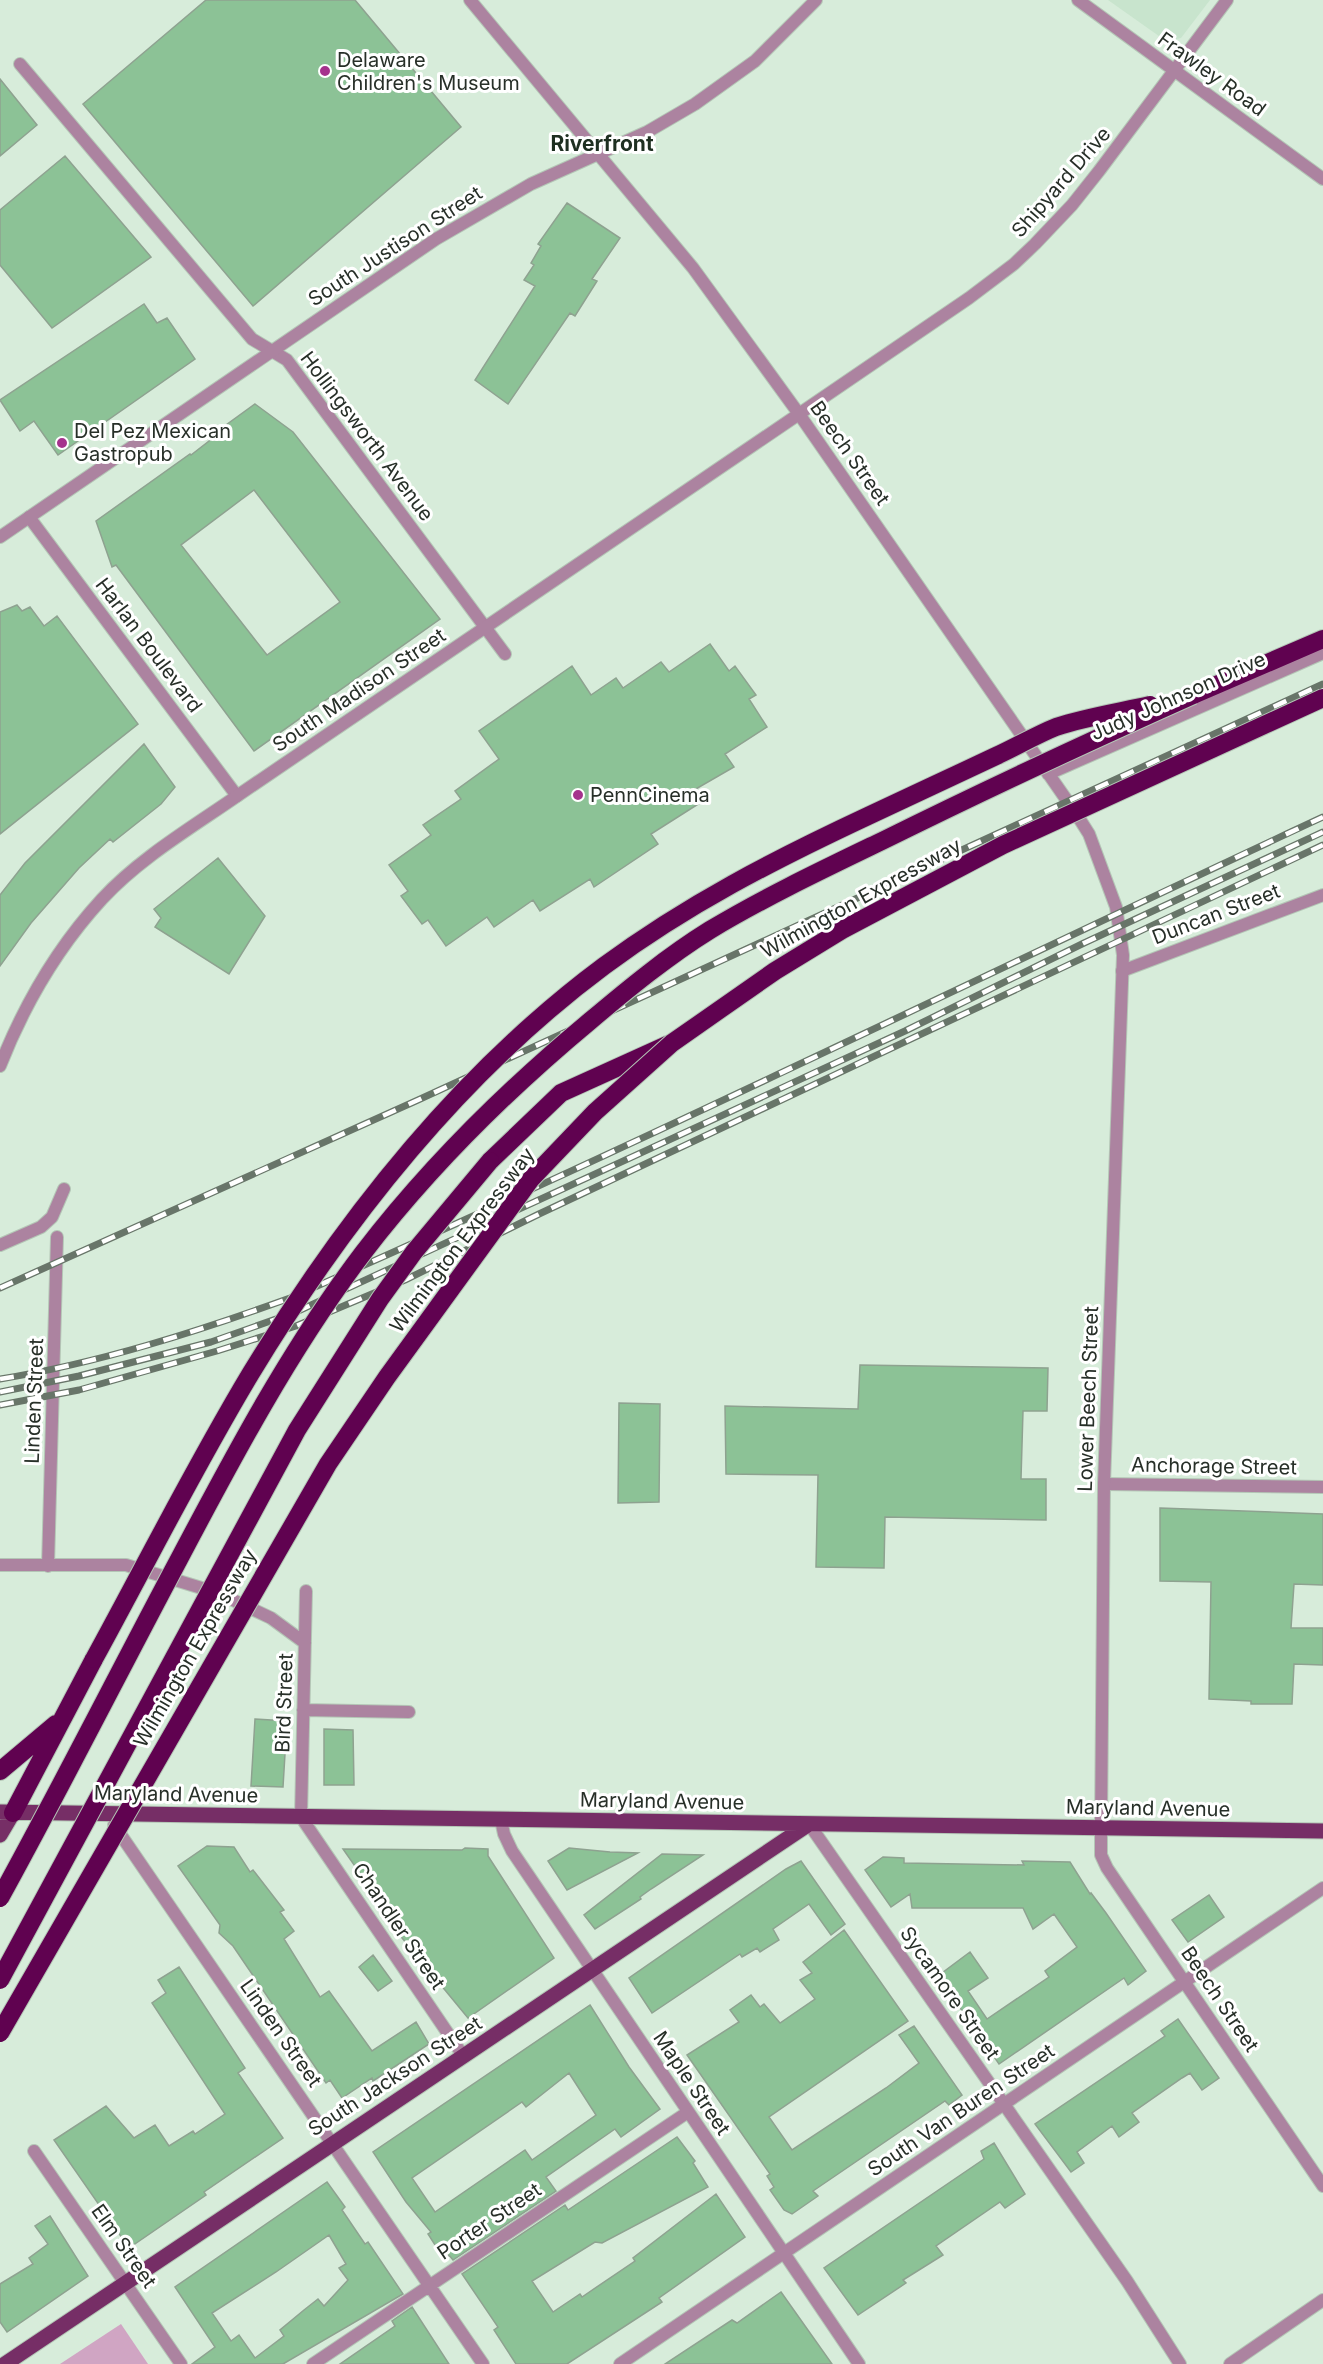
<svg xmlns="http://www.w3.org/2000/svg" width="1323" height="2364" viewBox="0 0 1323 2364" font-family="Inter,sans-serif">
<rect width="100%" height="100%" fill="#d7ecda"/>
<path fill="#c8e4cd" d="M 1108,0 L 1210,0 L 1181,38 L 1166,41 Z"/>
<path fill="#d0a5c3" d="M 121,2324 L 148,2364 L 60,2364 Z"/>
<path fill="#8cc296" stroke="#8ea290" stroke-width="1.5" fill-rule="evenodd" d="M 206,0 L 355,0 L 461,127 L 253,306 L 83,104 Z
M 0,79 L 37,125 L 0,156 Z
M 65,156 L 151,257 L 52,328 L 0,265 L 0,210 Z
M 567,203 L 620,238 L 592,279 L 597,281 L 575,316 L 570,313 L 508,404 L 475,380 L 535,286 L 524,280 L 534,265 L 531,263 L 541,246 L 538,244 Z
M 144,304 L 157,323 L 167,318 L 195,359 L 58,455 L 34,421 L 20,431 L 0,400 Z
M 255,404 L 293,432 L 440,619 L 254,751 L 116,565 L 112,567 L 96,521 L 190,454 L 191,455 L 227,427 L 226,425 ZM 254,490 L 340,602 L 267,655 L 181,545 Z
M 17,605 L 22,611 L 30,607 L 44,626 L 57,616 L 138,724 L 0,834 L 0,612 Z
M 710,644 L 729,671 L 735,666 L 756,695 L 749,699 L 767,727 L 725,754 L 734,767 L 694,790 L 703,801 L 651,834 L 658,844 L 594,887 L 590,879 L 540,911 L 533,900 L 494,927 L 487,917 L 446,946 L 428,920 L 422,924 L 401,896 L 408,891 L 389,865 L 431,835 L 423,825 L 461,799 L 455,791 L 499,759 L 479,731 L 572,666 L 591,695 L 616,678 L 623,688 L 661,662 L 669,672 Z
M 144,744 L 175,787 L 161,804 L 113,842 L 110,839 L 79,868 L 31,923 L 0,966 L 0,895 L 25,863 Z
M 218,858 L 265,916 L 229,974 L 155,927 L 161,918 L 154,909 Z
M 860,1365 L 1048,1368 L 1047,1411 L 1023,1411 L 1021,1479 L 1046,1479 L 1046,1520 L 885,1517 L 884,1568 L 816,1567 L 818,1475 L 726,1474 L 725,1406 L 858,1409 Z
M 619,1403 L 660,1404 L 659,1502 L 618,1503 Z
M 1160,1508 L 1323,1514 L 1323,1585 L 1294,1584 L 1291,1628 L 1323,1628 L 1323,1665 L 1294,1664 L 1292,1704 L 1251,1704 L 1251,1701 L 1209,1699 L 1211,1582 L 1160,1581 Z
M 255,1719 L 287,1721 L 283,1787 L 251,1786 Z
M 324,1729 L 353,1730 L 354,1785 L 324,1785 Z
M 207,1846 L 234,1847 L 250,1872 L 253,1870 L 284,1910 L 280,1912 L 294,1931 L 284,1939 L 320,1997 L 329,1991 L 372,2051 L 416,2022 L 429,2044 L 373,2081 L 372,2078 L 342,2098 L 330,2080 L 326,2083 L 233,1946 L 219,1933 L 220,1925 L 178,1866 Z
M 465,1848 L 488,1849 L 488,1856 L 554,1958 L 468,2018 L 379,1910 L 380,1902 L 343,1849 L 462,1850 Z
M 569,1848 L 610,1852 L 638,1853 L 567,1890 L 548,1861 Z
M 662,1854 L 703,1855 L 651,1889 L 640,1897 L 641,1899 L 595,1929 L 584,1915 Z
M 883,1857 L 904,1858 L 904,1863 L 1024,1865 L 1022,1861 L 1070,1862 L 1090,1894 L 1091,1893 L 1106,1913 L 1146,1971 L 1128,1985 L 1124,1978 L 999,2064 L 938,1976 L 970,1952 L 988,1978 L 968,1991 L 987,2019 L 1049,1977 L 1045,1971 L 1077,1947 L 1054,1914 L 1033,1929 L 1023,1908 L 912,1908 L 910,1894 L 891,1907 L 865,1870 Z
M 801,1861 L 845,1924 L 831,1935 L 809,1904 L 773,1929 L 779,1940 L 760,1952 L 757,1948 L 742,1957 L 740,1954 L 652,2013 L 629,1978 L 786,1869 Z
M 1209,1895 L 1224,1917 L 1188,1942 L 1172,1920 Z
M 844,1930 L 908,2021 L 769,2117 L 792,2150 L 886,2088 L 919,2063 L 899,2035 L 914,2026 L 962,2095 L 949,2105 L 945,2101 L 813,2191 L 818,2196 L 792,2214 L 784,2210 L 770,2190 L 774,2187 L 767,2176 L 770,2174 L 687,2055 L 739,2022 L 730,2010 L 751,1995 L 760,2007 L 764,2004 L 780,2023 L 815,1999 L 800,1980 L 812,1973 L 803,1962 Z
M 373,1955 L 392,1981 L 378,1991 L 359,1967 Z
M 179,1967 L 245,2068 L 238,2073 L 283,2138 L 204,2192 L 206,2195 L 129,2248 L 54,2140 L 106,2106 L 134,2138 L 155,2125 L 169,2146 L 193,2131 L 195,2134 L 225,2114 L 152,2003 L 166,1993 L 158,1980 Z
M 590,2005 L 629,2067 L 660,2109 L 621,2137 L 615,2129 L 546,2177 L 556,2191 L 453,2260 L 449,2255 L 444,2259 L 428,2234 L 431,2232 L 406,2202 L 373,2152 ZM 569,2073 L 596,2115 L 532,2160 L 525,2150 L 435,2212 L 412,2178 L 522,2102 L 526,2107 Z
M 1178,2019 L 1219,2078 L 1202,2090 L 1190,2073 L 1182,2078 L 1132,2113 L 1139,2122 L 1119,2137 L 1112,2126 L 1077,2152 L 1084,2163 L 1071,2172 L 1035,2124 L 1165,2036 L 1161,2031 Z
M 677,2137 L 695,2161 L 693,2163 L 708,2187 L 602,2243 L 595,2242 L 532,2281 L 553,2312 L 580,2294 L 582,2297 L 635,2261 L 633,2258 L 716,2194 L 745,2237 L 659,2298 L 662,2302 L 567,2364 L 516,2364 L 494,2330 L 498,2327 L 462,2274 L 565,2205 L 568,2210 Z
M 994,2143 L 1025,2194 L 1005,2208 L 1000,2202 L 936,2246 L 943,2255 L 903,2280 L 906,2283 L 858,2315 L 824,2268 L 984,2159 L 981,2151 Z
M 327,2182 L 345,2207 L 342,2210 L 365,2244 L 368,2242 L 403,2294 L 283,2364 L 192,2364 L 215,2347 L 175,2287 ZM 329,2235 L 346,2264 L 339,2268 L 348,2280 L 324,2306 L 318,2299 L 304,2310 L 280,2330 L 284,2336 L 255,2358 L 239,2335 L 231,2341 L 212,2313 L 276,2272 Z
M 50,2216 L 88,2276 L 7,2332 L 0,2322 L 0,2284 L 33,2264 L 29,2258 L 48,2244 L 35,2226 Z
M 781,2292 L 832,2364 L 665,2364 L 732,2320 L 737,2323 Z
M 412,2307 L 449,2364 L 340,2364 L 395,2326 L 392,2321 Z"/>
<g fill="none" stroke-linecap="round" stroke-linejoin="round">
<g stroke="#b4c6b6" stroke-width="14">
<path id="minor" d="M 1078,0 L 1323,179
M 20,64 L 252,339 L 287,360 L 505,654
M 799,414 L 969,298 L 1014,264 L 1035,244 L 1072,205 L 1099,171 L 1227,0
M 29,517 L 237,796
M 1122,971 L 1323,895
M 1104,1484 L 1323,1487
M 0,1565 L 126,1565 L 218,1593 L 271,1618 L 305,1643
M 48,1566 L 57,1237
M 306,1591 L 301,1817 L 464,2057
M 303,1710 L 409,1712
M 501,1820 L 504,1834 L 512,1851 L 859,2364
M 809,1824 L 1127,2281 L 1180,2364
M 114,1825 L 483,2364
M 1101,1828 L 1101,1855 L 1107,1868 L 1323,2186
M 34,2151 L 181,2364
M 313,2364 L 688,2112
M 620,2364 L 1323,1888
M 1230,2364 L 1323,2300"/>
</g>
<g stroke="#b4c6b6" stroke-width="14">
<path id="tertiary" d="M 470,0 L 693,268 L 799,414 L 1077,815 L 1089,834 L 1116,907 L 1123,955 L 1104,1484 L 1101,1828
M 0,537 L 436,239 L 531,184 L 647,132 L 695,104 L 755,61 L 816,0
M 1048,774 L 1323,653
M 0,1066 C 24,1005 57,948 102,899 C 140,858 191,828 237,796 L 799,414
M 0,1245 L 41,1227 L 52,1217 L 64,1189"/>
</g>
<g stroke="#b4c6b6" stroke-width="17">
<path id="primary" d="M 0,1812 L 1323,1831
M 0,1835 L 13,1813
M 5,2364 L 809,1824"/>
</g>
<g stroke="#b4c6b6" stroke-width="20">
<path id="motorway" d="M 1193,695 L 1323,639
M 490,1161 L 561,1093 L 667,1045
M 0,1771 L 56,1724
M 13,1813 L 94,1659"/>
</g>
<use href="#minor" stroke="#ac83a0" stroke-width="12"/>
<use href="#tertiary" stroke="#ac83a0" stroke-width="12"/>
<use href="#primary" stroke="#762e66" stroke-width="15"/>
<use href="#motorway" stroke="#600250" stroke-width="18"/>
<g stroke="#687569" stroke-width="7">
<path id="rail" d="M 0,1288 L 418,1100 L 1323,684
M 0,1379 C 99,1363 196,1332 290,1298 C 638,1145 979,977 1323,817
M 0,1392 L 79,1376 L 211,1342 L 296,1312 L 905,1031 L 1084,943 L 1323,832
M 0,1405 L 79,1390 L 217,1351 L 296,1326 L 405,1280 L 539,1214 L 1323,845"/>
</g>
<use href="#rail" stroke="#fff" stroke-width="4.5" stroke-dasharray="14" stroke-linecap="butt"/>
<g stroke="#b4c6b6" stroke-width="20" stroke-linecap="butt">
<path id="motorway-bridge" d="M 94,1659 C 146,1564 195,1466 251,1373 C 344,1220 460,1073 604,966 C 688,904 774,860 868,816 C 911,796 953,776 996,756 C 1016,747 1036,735 1056,727 C 1086,717 1119,712 1150,705
M 0,1898 C 61,1787 118,1674 177,1563 C 233,1457 290,1349 363,1253 C 429,1167 507,1090 590,1021 C 628,989 668,956 710,930 C 765,897 824,869 882,841 C 985,790 1088,742 1193,695
M 0,1980 L 297,1430 L 380,1299 L 414,1252 L 490,1161
M 0,2033 L 328,1464 L 387,1377 L 531,1179 L 595,1112 L 672,1043 L 775,971 L 842,930 L 1003,845 L 1323,698"/>
</g>
<use href="#motorway-bridge" stroke="#600250" stroke-width="18"/>
</g>
<g fill="#a5328d" stroke="#fff" stroke-width="2">
<circle cx="325" cy="71" r="6"/>
<circle cx="62" cy="443" r="6"/>
<circle cx="578" cy="795" r="6"/>
</g>
<g text-anchor="middle" dominant-baseline="central" stroke-width="6" stroke-linejoin="round" paint-order="stroke">
<g font-size="20" fill="#272f28" stroke="#fff" text-anchor="start">
<text x="337" y="60">Delaware<tspan x="337" dy="23">Children's Museum</tspan></text>
<text x="74" y="431">Del Pez Mexican<tspan x="74" dy="23">Gastropub</tspan></text>
<text x="590" y="795">PennCinema</text>
</g>
<g font-size="20" fill="#272f28" stroke="#fff">
<text transform="translate(1212 74) rotate(36)">Frawley Road</text>
<text transform="translate(1061 182) rotate(-49)">Shipyard Drive</text>
<text transform="translate(395 246) rotate(-33)">South Justison Street</text>
<text transform="translate(367 436) rotate(53)">Hollingsworth Avenue</text>
<text transform="translate(850 453) rotate(55)">Beech Street</text>
<text transform="translate(149 645) rotate(53)">Harlan Boulevard</text>
<text transform="translate(359 690) rotate(-34)">South Madison Street</text>
<text transform="translate(1178 696) rotate(-24)">Judy Johnson Drive</text>
<text transform="translate(861 898) rotate(-29)">Wilmington Expressway</text>
<text transform="translate(1216 914) rotate(-21)">Duncan Street</text>
<text transform="translate(462 1240) rotate(-53)">Wilmington Expressway</text>
<text transform="translate(1088 1399) rotate(-88)">Lower Beech Street</text>
<text transform="translate(34 1401) rotate(-88)">Linden Street</text>
<text transform="translate(1214 1466) rotate(1)">Anchorage Street</text>
<text transform="translate(195 1648) rotate(-60)">Wilmington Expressway</text>
<text transform="translate(284 1703) rotate(-88)">Bird Street</text>
<text transform="translate(176 1794) rotate(1)">Maryland Avenue</text>
<text transform="translate(662 1801) rotate(1)">Maryland Avenue</text>
<text transform="translate(1148 1808) rotate(1)">Maryland Avenue</text>
<text transform="translate(399 1926) rotate(56)">Chandler Street</text>
<text transform="translate(950 1993) rotate(55)">Sycamore Street</text>
<text transform="translate(1220 1999) rotate(56)">Beech Street</text>
<text transform="translate(281 2033) rotate(55)">Linden Street</text>
<text transform="translate(395 2076) rotate(-33)">South Jackson Street</text>
<text transform="translate(692 2083) rotate(56)">Maple Street</text>
<text transform="translate(961 2110) rotate(-34)">South Van Buren Street</text>
<text transform="translate(489 2221) rotate(-34)">Porter Street</text>
<text transform="translate(124 2246) rotate(55)">Elm Street</text>
</g>
<g font-size="21" font-weight="bold" fill="#1e2f21" stroke="#fff">
<text x="602" y="143">Riverfront</text>
</g>
</g>
</svg>
